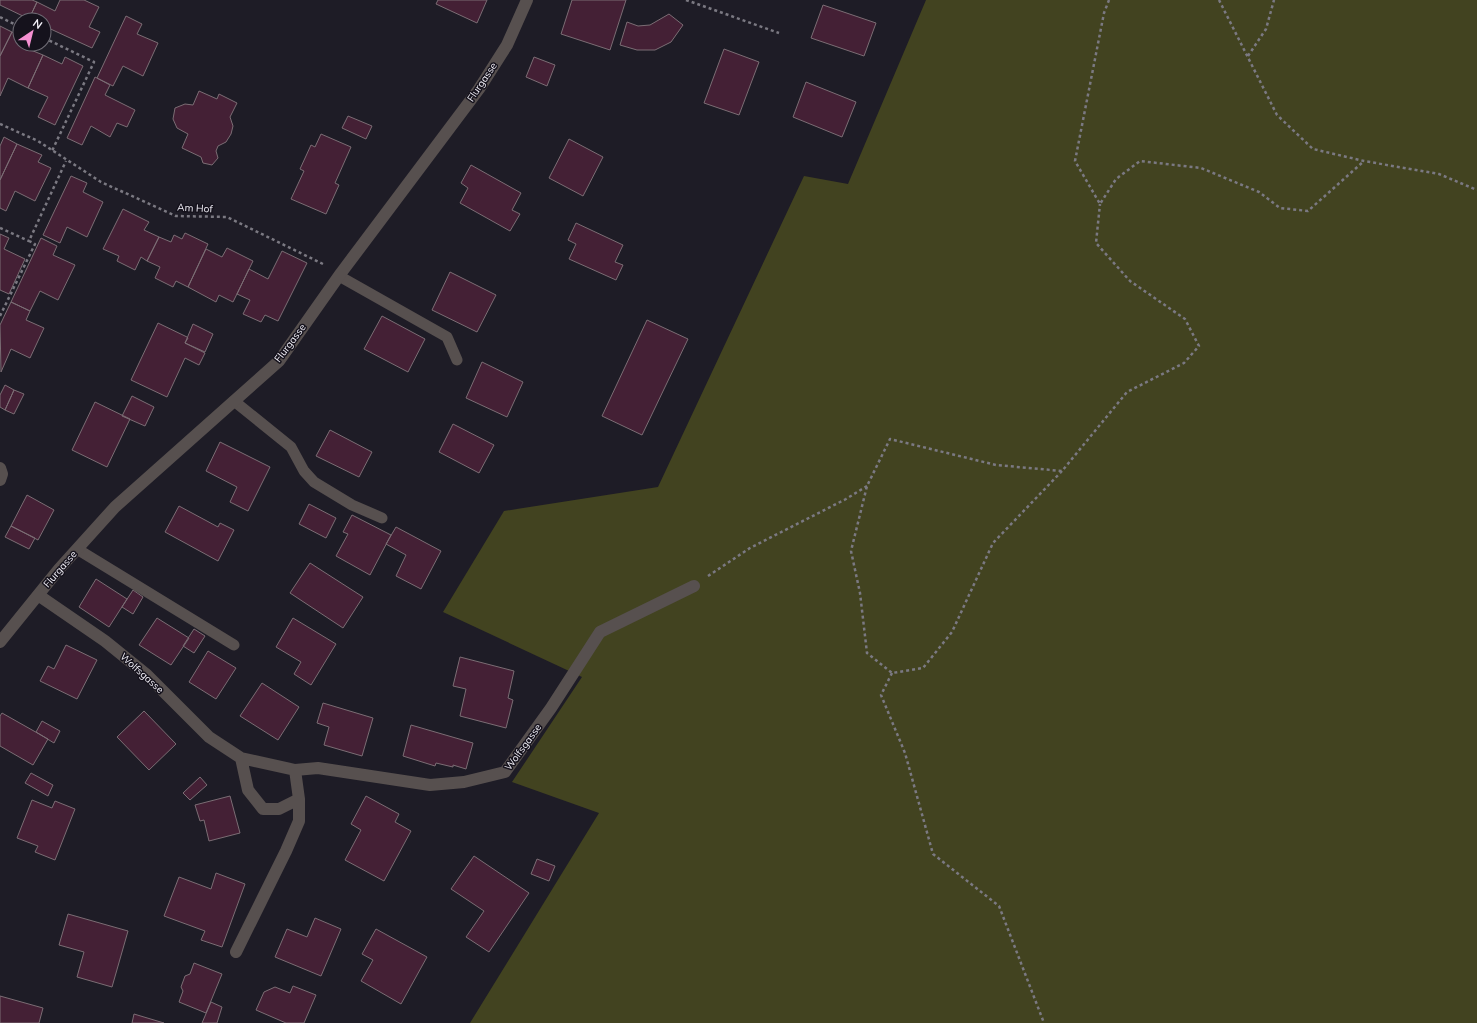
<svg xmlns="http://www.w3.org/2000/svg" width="1477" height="1023" viewBox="0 0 1477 1023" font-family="Mulish,sans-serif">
<rect width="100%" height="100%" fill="#1e1c26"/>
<path fill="#424320" d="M 926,0 L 1477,0 L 1477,1023 L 470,1023 L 599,813 L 512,782 L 582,677 L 443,612 L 504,511 L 658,487 L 804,176 L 848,184 Z"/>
<path fill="#442035" stroke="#7b6d74" d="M 0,0 L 32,0 L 37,2 L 29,19 L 0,5 Z
M 60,0 L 84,0 L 99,7 L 89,27 L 100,32 L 92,48 L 44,26 L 44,20 L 29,19 L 37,2 L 55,11 Z
M 438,0 L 487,0 L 477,23 L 436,4 Z
M 572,0 L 626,0 L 610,50 L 561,34 Z
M 823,5 L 876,23 L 864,56 L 811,38 Z
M 669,14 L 683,25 L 671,42 L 655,50 L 637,50 L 620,45 L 627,22 L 638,26 L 650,25 Z
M 126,16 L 142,24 L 137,34 L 158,43 L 143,76 L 123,66 L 113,86 L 97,78 Z
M 0,26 L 12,32 L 0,56 Z
M 12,32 L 20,35 L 20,44 L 28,44 L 26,48 L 43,55 L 28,88 L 8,78 L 0,96 L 0,56 Z
M 724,49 L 759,62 L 739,115 L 704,103 Z
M 43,55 L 62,64 L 65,57 L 83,66 L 55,125 L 38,117 L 48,97 L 28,88 Z
M 534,57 L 555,65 L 547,86 L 526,77 Z
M 95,77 L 110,85 L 105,95 L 135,110 L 127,127 L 117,123 L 110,137 L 91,126 L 82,145 L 67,138 Z
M 806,82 L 856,102 L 842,137 L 793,117 Z
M 199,91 L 217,99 L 219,94 L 237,103 L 230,117 L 233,126 L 231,134 L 226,142 L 218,146 L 216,151 L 218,158 L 212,165 L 203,163 L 201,157 L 182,148 L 188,134 L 177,128 L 173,119 L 175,108 L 185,104 L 193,105 Z
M 348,116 L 372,126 L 366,139 L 342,128 Z
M 321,134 L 351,147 L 335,183 L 339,185 L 326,214 L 291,199 L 304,171 L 300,169 L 311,145 L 315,147 Z
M 4,137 L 17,144 L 0,180 L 0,146 Z
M 569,139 L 603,157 L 583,196 L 549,178 Z
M 17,144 L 42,155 L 38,162 L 51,168 L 35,201 L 15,191 L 6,211 L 0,208 L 0,180 Z
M 471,165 L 521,193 L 512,210 L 520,214 L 510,231 L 460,203 L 468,188 L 461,183 Z
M 71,176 L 87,183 L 83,192 L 103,202 L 87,237 L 67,227 L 60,243 L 43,235 Z
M 123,209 L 149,222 L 144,230 L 159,237 L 147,261 L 141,257 L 135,270 L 117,261 L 119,256 L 103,249 Z
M 576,223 L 623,245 L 615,262 L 623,265 L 616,280 L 569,259 L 576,244 L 568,240 Z
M 185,233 L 208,244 L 188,287 L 176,281 L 173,287 L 155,278 L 160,267 L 147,261 L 159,237 L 171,242 L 174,235 L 182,239 Z
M 0,234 L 9,238 L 4,249 L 25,259 L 9,294 L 0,290 Z
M 41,238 L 57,246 L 53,255 L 75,265 L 58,300 L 40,291 L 30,311 L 11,302 Z
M 227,248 L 253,261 L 233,302 L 219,295 L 216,302 L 188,287 L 206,249 L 222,257 Z
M 282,251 L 307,263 L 278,321 L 265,315 L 261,322 L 243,314 L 250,300 L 237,294 L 249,269 L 268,279 Z
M 450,272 L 496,295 L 477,332 L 432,310 Z
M 11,302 L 30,311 L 26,320 L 44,328 L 30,358 L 11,349 L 1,372 L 0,325 Z
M 382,316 L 425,339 L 408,372 L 364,349 Z
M 647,320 L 688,339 L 642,435 L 602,416 Z
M 158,323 L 187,337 L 188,338 L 185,343 L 205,353 L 199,365 L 185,358 L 167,397 L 131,380 Z
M 193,324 L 213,334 L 205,352 L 185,343 Z
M 482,362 L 523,382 L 507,417 L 466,398 Z
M 5,385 L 14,390 L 5,410 L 0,407 L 0,395 Z
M 14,390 L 24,394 L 14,414 L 5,410 Z
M 132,396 L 154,407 L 145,426 L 122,416 Z
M 95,402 L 130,419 L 107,467 L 72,450 Z
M 453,424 L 494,445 L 479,473 L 439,452 Z
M 330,430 L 372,452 L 359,477 L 316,456 Z
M 220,442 L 270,467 L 248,511 L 230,502 L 237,487 L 206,471 Z
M 27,495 L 54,510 L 38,540 L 11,526 Z
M 309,504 L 336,518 L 326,538 L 299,524 Z
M 179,506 L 218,527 L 220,523 L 234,530 L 218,561 L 165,532 Z
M 352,515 L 391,535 L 370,575 L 336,556 L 348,534 L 343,532 Z
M 11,526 L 35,538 L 29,549 L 5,537 Z
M 396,527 L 441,551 L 421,589 L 396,576 L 406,555 L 386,544 Z
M 310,563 L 363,597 L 343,628 L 290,593 Z
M 96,579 L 127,599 L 109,627 L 79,607 Z
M 133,590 L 143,597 L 133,614 L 122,607 Z
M 157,618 L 189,638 L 171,665 L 139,645 Z
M 293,618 L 336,644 L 311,685 L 294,674 L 301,662 L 276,647 Z
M 194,629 L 205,636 L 194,653 L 183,646 Z
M 66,645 L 97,660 L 77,699 L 40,681 L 48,666 L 54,669 Z
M 208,651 L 236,668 L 216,699 L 189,682 Z
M 460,657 L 514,671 L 508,698 L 513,700 L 506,728 L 460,716 L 466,689 L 453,686 Z
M 262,683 L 299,707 L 278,740 L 240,716 Z
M 323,703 L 373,718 L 362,756 L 324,745 L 329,727 L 317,723 Z
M 144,711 L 176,744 L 149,770 L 117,737 Z
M 2,713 L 48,739 L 33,765 L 0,746 L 0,716 Z
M 42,721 L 60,731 L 54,743 L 36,732 Z
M 411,725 L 473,743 L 466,769 L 453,765 L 453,767 L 436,763 L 435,766 L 403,756 Z
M 31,773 L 53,785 L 48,796 L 25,783 Z
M 200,777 L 207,785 L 190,800 L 183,793 Z
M 230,796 L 240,833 L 209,841 L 204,820 L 200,821 L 195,805 Z
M 366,796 L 399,814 L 395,822 L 411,831 L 384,881 L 345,860 L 361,830 L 351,824 Z
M 32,800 L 52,808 L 55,801 L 75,809 L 55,860 L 35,852 L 38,846 L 17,838 Z
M 474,856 L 529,893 L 489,952 L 466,937 L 484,911 L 451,889 Z
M 537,859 L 555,866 L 549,881 L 531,874 Z
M 216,873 L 245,884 L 222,947 L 201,940 L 205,931 L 164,916 L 179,877 L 211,889 Z
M 68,914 L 128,931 L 112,987 L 77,977 L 84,952 L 59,945 Z
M 315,918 L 341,929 L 321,976 L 275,957 L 287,929 L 307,937 Z
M 376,929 L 427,957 L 401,1004 L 361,981 L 373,960 L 362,954 Z
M 194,963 L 222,974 L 206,1013 L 179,1002 L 183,991 L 181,987 L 185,976 L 190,974 Z
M 293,986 L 316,995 L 304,1023 L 286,1023 L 256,1010 L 264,992 L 275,987 L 290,993 Z
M 0,996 L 43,1008 L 39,1023 L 0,1023 Z
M 211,1002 L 222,1007 L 217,1023 L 202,1023 Z
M 134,1014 L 164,1023 L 132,1023 Z"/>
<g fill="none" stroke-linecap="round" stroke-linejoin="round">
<path stroke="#7b7982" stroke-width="2.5" stroke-dasharray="3 3" stroke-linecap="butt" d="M 686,0 L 779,33
M 1109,0 L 1104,13 L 1075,161 L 1100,204 L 1116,179 L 1140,161 L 1201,168 L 1259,192 L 1280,208 L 1308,211 L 1364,161
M 1219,0 L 1277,115 L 1313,149 L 1364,161 L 1439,174 L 1477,190
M 0,17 L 20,27
M 44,38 L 94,62 L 52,151
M 1248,56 L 1266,29 L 1274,0
M 0,124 L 38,141 L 101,182 L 176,216 L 227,217 L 325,265
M 0,228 L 29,241
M 0,316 L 35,244 L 29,241 L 66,161
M 1062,471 L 993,543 L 952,632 L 923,668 L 892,673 L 867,653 L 860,593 L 851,551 L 867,486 L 890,439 L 996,465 L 1062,471 L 1127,392 L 1184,363 L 1199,346 L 1185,319 L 1130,281 L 1096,243 L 1100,204
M 708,576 L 750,548 L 846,499 L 867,486
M 892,673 L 881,695 L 905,753 L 933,854 L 999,906 L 1044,1023"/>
<path stroke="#57504f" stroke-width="11" d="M 339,276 L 447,337 L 457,360
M 234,401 L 291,447 L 304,471 L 314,482 L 352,505 L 382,518
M 77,549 L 234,645"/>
<path stroke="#57504f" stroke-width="12" d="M 0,468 L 2,474 L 0,480
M 38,595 L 105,641 L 147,675 L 209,737 L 241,758 L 295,770 L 318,768 L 430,785 L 464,782 L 505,772 L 551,708 L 600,632 L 694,586
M 0,642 L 59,569 L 115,507 L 279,361 L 341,273 L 479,89 L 507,45 L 527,0
M 295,770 L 299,799
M 236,952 L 286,851 L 299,821 L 299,799 L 279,809 L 263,809 L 248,790 L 241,758"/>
</g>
<g text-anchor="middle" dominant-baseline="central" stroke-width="3" stroke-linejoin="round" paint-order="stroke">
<g font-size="10" fill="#f3f1f9" stroke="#15121c">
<text transform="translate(482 82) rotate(-56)">Flurgasse</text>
<text transform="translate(195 208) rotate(3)">Am Hof</text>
<text transform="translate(290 343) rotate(-53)">Flurgasse</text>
<text transform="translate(60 569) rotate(-49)">Flurgasse</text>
<text transform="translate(142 673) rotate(42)">Wolfsgasse</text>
<text transform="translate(523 747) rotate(-54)">Wolfsgasse</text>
</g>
</g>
<g transform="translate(32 32) rotate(35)"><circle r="19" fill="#15121c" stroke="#6e6b74"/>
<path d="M0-3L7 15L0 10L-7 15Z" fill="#f590d1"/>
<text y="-6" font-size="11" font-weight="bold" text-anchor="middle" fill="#f3f1f9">N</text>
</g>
</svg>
